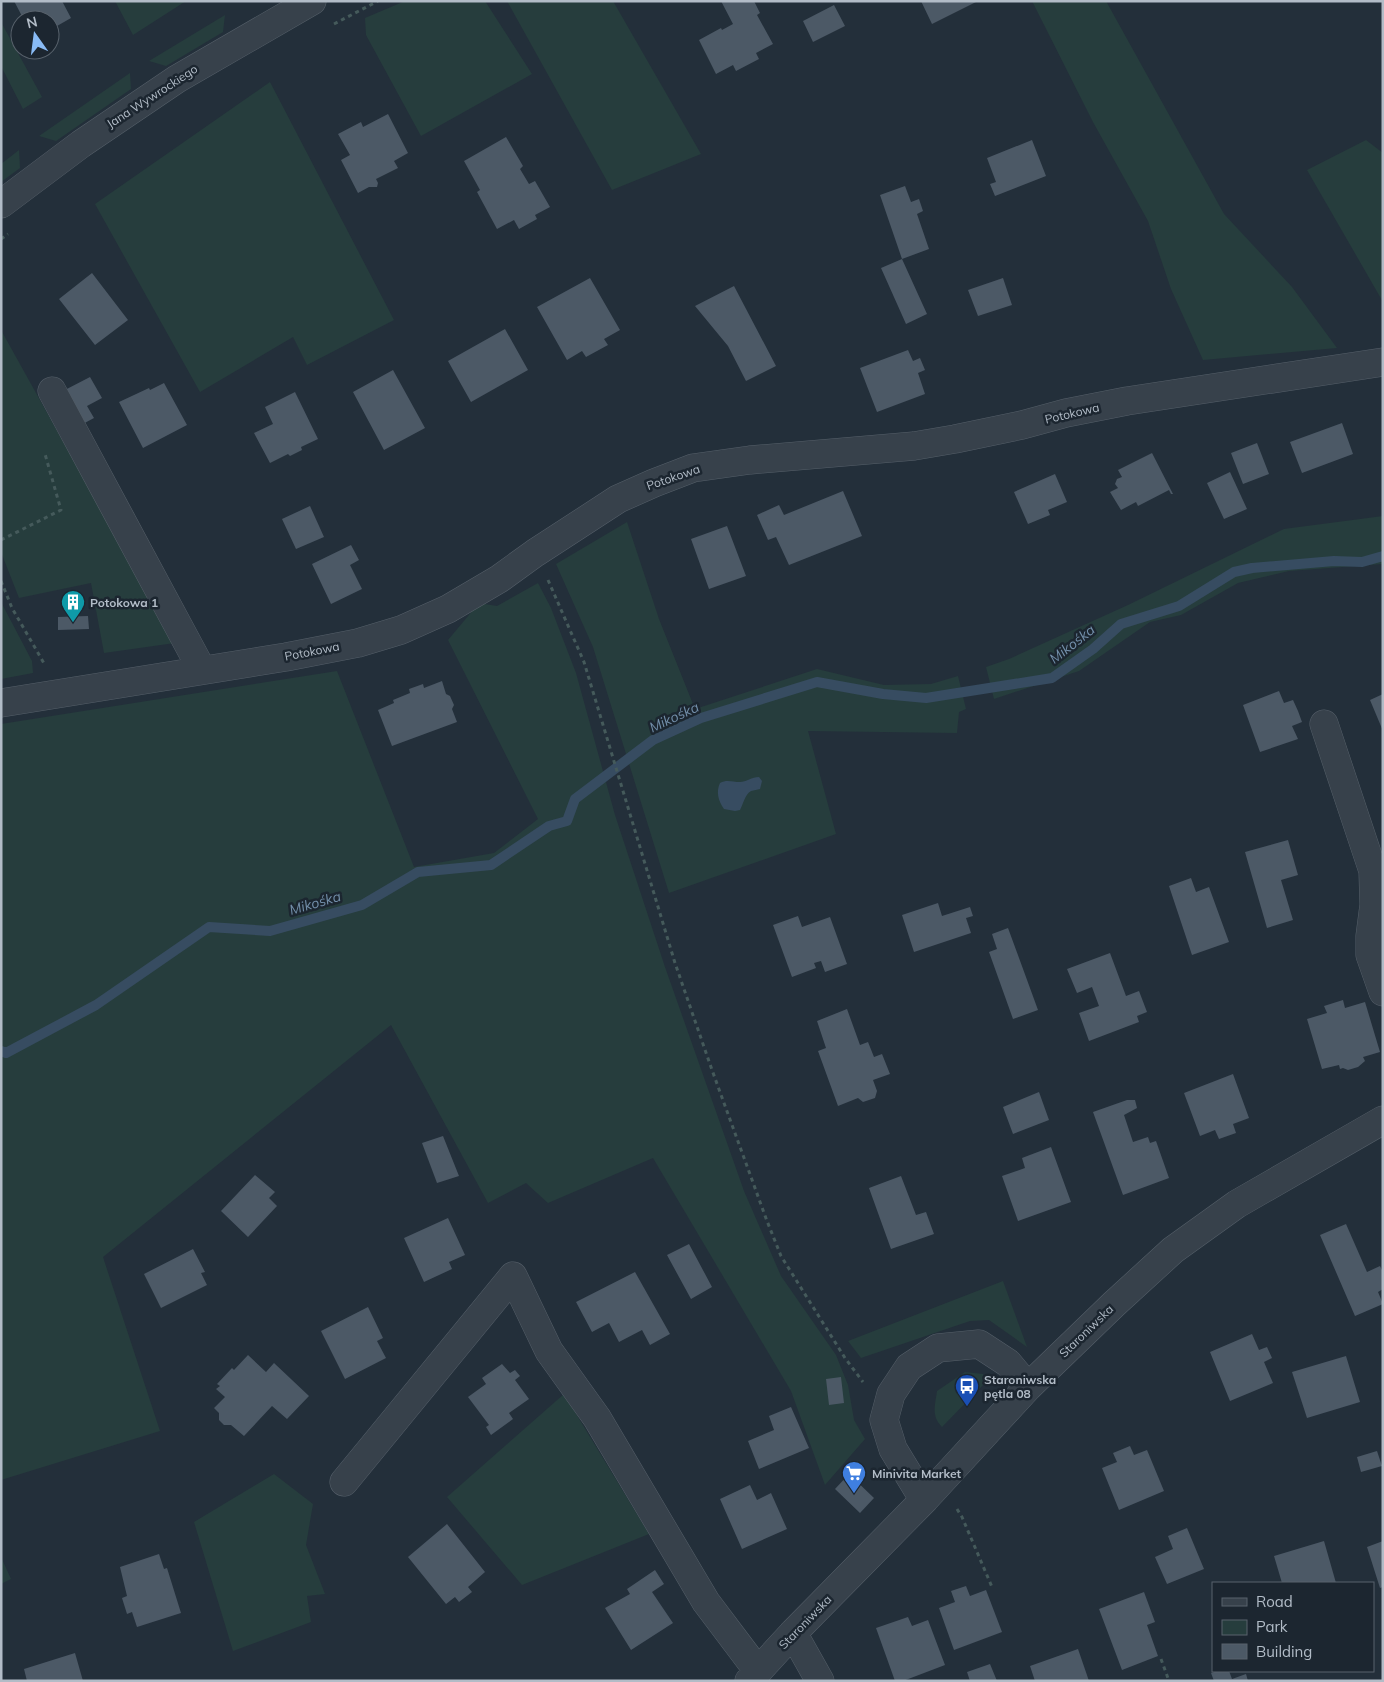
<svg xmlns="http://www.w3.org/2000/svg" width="1384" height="1682" viewBox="0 0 1384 1682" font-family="Mulish,sans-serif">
<rect width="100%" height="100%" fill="#232f3a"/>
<path fill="#263d3d" d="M 115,1 L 186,1 L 133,35 Z
M 405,1 L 485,1 L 532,74 L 421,136 L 366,35 L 365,18 Z
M 507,1 L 613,1 L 701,154 L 612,190 Z
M 1032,1 L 1106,1 L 1224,214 L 1292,287 L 1337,348 L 1203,360 L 1171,289 L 1148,221 L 1093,122 Z
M 225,15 L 223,32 L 166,66 L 149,61 Z
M 1,22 L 42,97 L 23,109 L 1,66 Z
M 130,73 L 131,89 L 56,141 L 39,136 Z
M 270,82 L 394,320 L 307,365 L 293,337 L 200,392 L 95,204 Z
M 1366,140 L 1383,153 L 1383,302 L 1307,170 Z
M 19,150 L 20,168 L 1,182 L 1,164 Z
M 1,330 L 175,643 L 104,653 L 91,583 L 19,598 L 1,552 Z
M 1383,516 L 1383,564 L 1289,571 L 1238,583 L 1181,615 L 1150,622 L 1079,671 L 994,699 L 986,667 L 1009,659 L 1128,605 L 1284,529 Z
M 627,522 L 659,619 L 695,709 L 817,669 L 884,685 L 931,684 L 958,676 L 966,709 L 959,712 L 957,733 L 808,731 L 836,834 L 669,893 L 593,647 L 556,564 Z
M 538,583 L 551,608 L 576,673 L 615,815 L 665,967 L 744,1191 L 781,1276 L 836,1355 L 848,1385 L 854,1420 L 865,1439 L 825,1485 L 791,1391 L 653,1158 L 548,1203 L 526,1183 L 488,1203 L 391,1025 L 103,1257 L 160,1431 L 1,1480 L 1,724 L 337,671 L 414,867 L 494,853 L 538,819 L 448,640 L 479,603 L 497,606 Z
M 1,602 L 32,661 L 33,673 L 1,679 Z
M 1003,1281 L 1027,1347 L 989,1320 L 970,1321 L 861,1358 L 848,1341 Z
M 965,1372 L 983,1374 L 986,1382 L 942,1427 C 931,1416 935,1406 937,1391 Z
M 564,1394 L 649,1534 L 522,1585 L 447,1497 Z
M 274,1474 L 313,1504 L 306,1545 L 325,1594 L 307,1596 L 311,1622 L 233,1651 L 194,1522 Z
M 1,1557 L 11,1579 L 1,1584 Z"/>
<path fill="#374c61" d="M 759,777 L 762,781 L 760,789 C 757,790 754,790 751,791 C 745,794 743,805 740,810 L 735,811 L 724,809 C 718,800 716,792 720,783 C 727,779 732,782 740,782 C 746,782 752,777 759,777 Z"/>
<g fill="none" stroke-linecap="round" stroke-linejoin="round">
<path stroke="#374c61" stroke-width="10" d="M 1,1051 L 6,1053 L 96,1005 L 209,927 L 270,931 L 362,905 L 418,872 L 491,865 L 549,826 L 567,821 L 575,799 L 653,740 L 701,718 L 817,682 L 883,694 L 926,698 L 1052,678 L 1093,649 L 1121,624 L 1179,606 L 1234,572 L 1252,568 L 1334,561 L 1362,562 L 1383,556"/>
</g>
<path fill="#4c5966" d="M 14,1 L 62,1 L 71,18 L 50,30 L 50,20 L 24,20 Z
M 721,1 L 754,1 L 760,13 L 757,15 L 773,44 L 756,53 L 759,59 L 736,71 L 733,65 L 716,74 L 699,40 L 721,28 L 722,30 L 733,24 Z
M 921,1 L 978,1 L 932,24 Z
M 834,5 L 845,26 L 813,42 L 803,21 Z
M 388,114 L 408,153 L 394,161 L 398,168 L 376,179 L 378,183 L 377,187 L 369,187 L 358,193 L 341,160 L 350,155 L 338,134 L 361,122 L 363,127 Z
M 506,137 L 523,166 L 520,169 L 529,184 L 535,181 L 550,207 L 535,215 L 537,219 L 519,229 L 514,220 L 497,229 L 477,192 L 480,190 L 464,161 Z
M 1032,140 L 1046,176 L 995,196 L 990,184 L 996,182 L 987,158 Z
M 905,186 L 911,202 L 919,199 L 923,211 L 917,214 L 929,249 L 902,259 L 880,195 Z
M 902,259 L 927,314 L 906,324 L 881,268 Z
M 92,273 L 128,320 L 95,345 L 59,299 Z
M 590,278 L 620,330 L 604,339 L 608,345 L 586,357 L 582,351 L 567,360 L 537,307 Z
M 1003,278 L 1012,305 L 978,316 L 968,290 Z
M 734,286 L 776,366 L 746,381 L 728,346 L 695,306 Z
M 505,329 L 528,370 L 471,402 L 448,361 Z
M 908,350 L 913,361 L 920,358 L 925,370 L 918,373 L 925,394 L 877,412 L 860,368 Z
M 393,370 L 425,428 L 384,450 L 353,392 Z
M 90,377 L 102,398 L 87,406 L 94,418 L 79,426 L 61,392 Z
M 164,383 L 187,425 L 143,448 L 119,402 L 149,388 L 150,390 Z
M 295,392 L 318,439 L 301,447 L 302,450 L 290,456 L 288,454 L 270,463 L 254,433 L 273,424 L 265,407 Z
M 1342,423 L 1353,454 L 1302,473 L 1290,442 Z
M 1257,443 L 1269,474 L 1243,484 L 1231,453 Z
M 1152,453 L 1173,494 L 1171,494 L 1169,490 L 1138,506 L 1136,502 L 1121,510 L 1110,492 L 1118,488 L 1115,484 L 1117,479 L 1122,477 L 1118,470 Z
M 1230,472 L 1247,509 L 1224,519 L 1207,483 Z
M 1055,474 L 1067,502 L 1048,510 L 1050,515 L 1028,524 L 1014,492 Z
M 843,491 L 862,536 L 789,565 L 776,537 L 768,540 L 757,515 L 779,505 L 784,515 Z
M 310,506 L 324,537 L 296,549 L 282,519 Z
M 727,526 L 746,576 L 709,589 L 691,539 Z
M 351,545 L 359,560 L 350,565 L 362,589 L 331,604 L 312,564 Z
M 88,616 L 89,629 L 58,630 L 58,617 Z
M 442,681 L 446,694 L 450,696 L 454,705 L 452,709 L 457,722 L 392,746 L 378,710 L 394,703 L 393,700 L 410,693 L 409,689 L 423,684 L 424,688 Z
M 1279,691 L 1284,703 L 1293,700 L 1298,711 L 1302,722 L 1292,726 L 1298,739 L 1260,752 L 1243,705 Z
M 1383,694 L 1383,731 L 1370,700 Z
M 1288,840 L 1298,875 L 1281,880 L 1293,920 L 1267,928 L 1245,852 Z
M 1191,878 L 1196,892 L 1209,887 L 1229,942 L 1192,955 L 1169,886 Z
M 938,903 L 942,916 L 970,907 L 973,916 L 966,918 L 971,933 L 914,952 L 902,915 Z
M 798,916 L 802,927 L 830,917 L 847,964 L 825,972 L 821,961 L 814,963 L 816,968 L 792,977 L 773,925 Z
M 1008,928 L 1038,1010 L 1013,1019 L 989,952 L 997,949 L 992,934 Z
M 1110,953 L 1126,996 L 1139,991 L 1147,1012 L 1137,1016 L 1139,1022 L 1089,1041 L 1079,1013 L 1099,1006 L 1092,987 L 1077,993 L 1067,969 Z
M 1343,1000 L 1345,1008 L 1365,1002 L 1380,1052 L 1363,1057 L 1365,1061 L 1358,1067 L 1348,1070 L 1343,1068 L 1340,1069 L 1339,1065 L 1322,1069 L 1307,1019 L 1327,1013 L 1324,1006 Z
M 847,1009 L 860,1045 L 868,1042 L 874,1057 L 882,1054 L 890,1074 L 873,1080 L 877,1091 L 875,1098 L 863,1102 L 858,1098 L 838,1106 L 818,1051 L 826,1048 L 817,1021 Z
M 1233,1074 L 1249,1118 L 1233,1124 L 1236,1133 L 1219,1139 L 1215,1130 L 1200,1136 L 1184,1093 Z
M 1039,1092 L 1049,1120 L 1013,1134 L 1003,1107 Z
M 1127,1100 L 1135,1100 L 1137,1108 L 1124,1115 L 1133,1142 L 1148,1137 L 1150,1143 L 1156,1141 L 1169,1178 L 1123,1195 L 1093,1112 Z
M 443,1136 L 459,1176 L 437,1183 L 422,1143 Z
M 1051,1147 L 1071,1202 L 1018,1221 L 1002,1176 L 1025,1168 L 1022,1158 Z
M 255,1175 L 275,1192 L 269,1198 L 277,1206 L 248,1237 L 221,1211 Z
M 901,1176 L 916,1215 L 926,1212 L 934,1234 L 891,1249 L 869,1188 Z
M 448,1218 L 465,1255 L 449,1262 L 452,1269 L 424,1282 L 404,1238 Z
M 1346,1224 L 1367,1272 L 1380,1266 L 1383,1272 L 1383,1289 L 1378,1292 L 1383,1304 L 1355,1316 L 1320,1235 Z
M 689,1244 L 712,1287 L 691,1299 L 667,1255 Z
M 193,1249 L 205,1272 L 201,1273 L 207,1285 L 161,1308 L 144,1274 Z
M 635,1272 L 670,1334 L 650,1345 L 642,1330 L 619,1342 L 609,1323 L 592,1332 L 576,1302 Z
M 368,1307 L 383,1338 L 377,1341 L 386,1358 L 345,1379 L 321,1331 Z
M 1252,1334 L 1259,1350 L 1267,1347 L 1272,1358 L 1264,1362 L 1273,1383 L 1230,1401 L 1210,1352 Z
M 248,1355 L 266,1372 L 274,1363 L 309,1396 L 287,1419 L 272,1406 L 244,1436 L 231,1425 L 224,1425 L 219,1420 L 219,1413 L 214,1408 L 225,1397 L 216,1389 L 220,1386 L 217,1384 L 232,1368 L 234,1370 Z
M 1346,1356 L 1360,1402 L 1307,1418 L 1292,1372 Z
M 502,1364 L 510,1373 L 515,1370 L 520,1376 L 515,1380 L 529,1399 L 509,1413 L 513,1419 L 491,1435 L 486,1427 L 489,1425 L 468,1397 L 486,1384 L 482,1378 Z
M 841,1377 L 844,1403 L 829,1405 L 826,1379 Z
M 791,1407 L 809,1448 L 759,1469 L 748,1441 L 774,1430 L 769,1416 Z
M 1130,1446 L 1134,1455 L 1147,1450 L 1164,1491 L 1119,1510 L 1102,1468 L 1117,1462 L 1113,1453 Z
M 1377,1451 L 1382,1466 L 1361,1472 L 1357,1457 Z
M 849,1474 L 874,1498 L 860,1513 L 835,1489 Z
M 750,1485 L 757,1500 L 771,1493 L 787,1529 L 742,1549 L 720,1499 Z
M 447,1524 L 485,1572 L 468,1587 L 472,1592 L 459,1602 L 455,1597 L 446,1604 L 408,1557 Z
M 1187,1528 L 1204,1569 L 1167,1584 L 1155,1557 L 1173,1549 L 1168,1536 Z
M 1324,1541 L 1336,1583 L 1282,1583 L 1274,1556 Z
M 1383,1541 L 1383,1587 L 1380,1588 L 1367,1547 Z
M 159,1554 L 164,1569 L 167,1568 L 181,1613 L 137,1627 L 132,1612 L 127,1614 L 122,1598 L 127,1596 L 120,1567 Z
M 655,1570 L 664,1584 L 652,1592 L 673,1623 L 631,1650 L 605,1608 L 630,1594 L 627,1589 Z
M 966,1586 L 970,1596 L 986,1590 L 1002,1632 L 954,1650 L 939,1608 L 955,1602 L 951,1591 Z
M 1144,1592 L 1155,1622 L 1147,1625 L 1158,1656 L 1122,1670 L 1099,1609 Z
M 908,1617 L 912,1626 L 928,1620 L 945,1665 L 903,1681 L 895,1681 L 876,1628 Z
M 1078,1649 L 1089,1681 L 1035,1681 L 1030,1666 Z
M 75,1653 L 83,1681 L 27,1681 L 24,1669 Z
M 990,1664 L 997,1681 L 970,1681 L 967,1672 Z
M 1218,1671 L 1229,1671 L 1232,1679 L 1246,1674 L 1248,1681 L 1214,1681 L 1211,1673 Z"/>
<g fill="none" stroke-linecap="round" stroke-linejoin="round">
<g stroke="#555f69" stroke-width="29">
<path id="minor" d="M 1,204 L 81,144 L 177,79 L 312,1
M 52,391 L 202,670
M 1,703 L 286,657 L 358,643 L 401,630 L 448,609 L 499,579 L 535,553 L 618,499 L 654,483 L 693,468 L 750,460 L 914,446 L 955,439 L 1022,425 L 1066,413 L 1127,401 L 1383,362
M 1324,724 L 1373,871 L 1374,905 L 1370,936 L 1370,955 L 1383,992
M 344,1482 L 513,1276 L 549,1351 L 597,1418 L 706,1602 L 758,1671
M 924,1500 L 893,1449 L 884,1420 L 891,1394 L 909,1367 L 938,1348 L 979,1344 L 1008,1363 L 1028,1387
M 793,1633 L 820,1681
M 749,1681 L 793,1633 L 924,1500 L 1028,1387 L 1114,1304 L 1173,1250 L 1237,1204 L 1383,1120"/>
</g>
<path stroke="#455a5b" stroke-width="3" stroke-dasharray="4 4" stroke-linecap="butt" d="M 334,24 L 378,1
M 1,239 L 8,234
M 1,540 L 61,510 L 45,454
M 548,580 L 584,662 L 675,963 L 712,1070 L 767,1221 L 781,1256 L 845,1358 L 863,1382
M 1,581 L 12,608 L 45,665
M 957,1509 L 962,1517 L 992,1587
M 1161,1659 L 1169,1681"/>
<use href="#minor" stroke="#37414b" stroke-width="28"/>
</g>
<defs>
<g id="building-pin" transform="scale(1.25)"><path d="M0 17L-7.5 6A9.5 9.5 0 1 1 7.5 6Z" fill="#0f9aa8" stroke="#1c2630"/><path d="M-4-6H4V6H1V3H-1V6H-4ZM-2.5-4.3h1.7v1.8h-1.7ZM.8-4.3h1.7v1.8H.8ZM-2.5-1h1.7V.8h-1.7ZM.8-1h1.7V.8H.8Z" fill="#fff"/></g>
<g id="bus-pin" transform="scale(1.25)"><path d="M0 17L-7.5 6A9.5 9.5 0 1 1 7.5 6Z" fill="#1a4fb4" stroke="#1c2630"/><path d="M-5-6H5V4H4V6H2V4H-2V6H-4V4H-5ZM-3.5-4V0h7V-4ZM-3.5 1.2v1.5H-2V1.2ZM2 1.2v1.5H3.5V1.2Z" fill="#fff"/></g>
<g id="supermarket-pin" transform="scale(1.25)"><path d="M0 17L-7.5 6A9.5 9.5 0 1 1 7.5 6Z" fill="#3f7fe0" stroke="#1c2630"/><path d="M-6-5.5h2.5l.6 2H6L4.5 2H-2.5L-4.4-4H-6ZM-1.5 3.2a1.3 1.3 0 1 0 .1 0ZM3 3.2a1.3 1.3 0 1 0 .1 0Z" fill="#fff"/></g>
</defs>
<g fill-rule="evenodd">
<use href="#building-pin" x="73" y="602"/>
<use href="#bus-pin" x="967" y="1386"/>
<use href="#supermarket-pin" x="854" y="1473"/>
</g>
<g text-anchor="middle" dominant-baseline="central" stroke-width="5" stroke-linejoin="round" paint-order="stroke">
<g font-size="12" fill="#b2bcc7" stroke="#1c2630">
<text transform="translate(152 96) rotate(-33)">Jana Wywrockiego</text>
<text transform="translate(1072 413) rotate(-13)">Potokowa</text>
<text transform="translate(673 477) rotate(-19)">Potokowa</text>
<text transform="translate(312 651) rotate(-11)">Potokowa</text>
<text transform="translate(1086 1331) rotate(-44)">Staroniwska</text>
<text transform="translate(805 1622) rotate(-46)">Staroniwska</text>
</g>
<g font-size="12" font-weight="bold" fill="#b2bcc7" stroke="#1c2630" text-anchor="start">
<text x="90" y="602">Potokowa 1</text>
<text x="984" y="1379">Staroniwska<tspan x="984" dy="14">pętla 08</tspan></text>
<text x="872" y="1473">Minivita Market</text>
</g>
<g font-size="14" font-style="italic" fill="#738faa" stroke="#1c2630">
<text transform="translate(1072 644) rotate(-38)">Mikośka</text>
<text transform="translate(674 717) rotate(-25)">Mikośka</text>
<text transform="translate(315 903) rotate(-16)">Mikośka</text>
</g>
</g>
<rect width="1384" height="1682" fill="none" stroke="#b2bcc7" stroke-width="5"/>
<rect x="1212" y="1582" width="162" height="90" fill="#1c2630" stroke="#58626c"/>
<rect x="1222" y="1598" width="25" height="8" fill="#37414b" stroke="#58626c"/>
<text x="1256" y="1607" font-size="15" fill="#b2bcc7">Road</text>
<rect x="1222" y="1620" width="25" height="15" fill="#263d3d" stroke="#58626c"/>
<text x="1256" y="1632" font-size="15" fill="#b2bcc7">Park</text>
<rect x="1222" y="1644" width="25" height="15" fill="#4c5966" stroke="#58626c"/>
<text x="1256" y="1657" font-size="15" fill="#b2bcc7">Building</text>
<g transform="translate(35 35) rotate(346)"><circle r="24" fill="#1c2630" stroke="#58626c"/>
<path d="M0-4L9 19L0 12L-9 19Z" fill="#89bbf5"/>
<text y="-8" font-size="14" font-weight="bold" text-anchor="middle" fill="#b2bcc7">N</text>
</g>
</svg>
